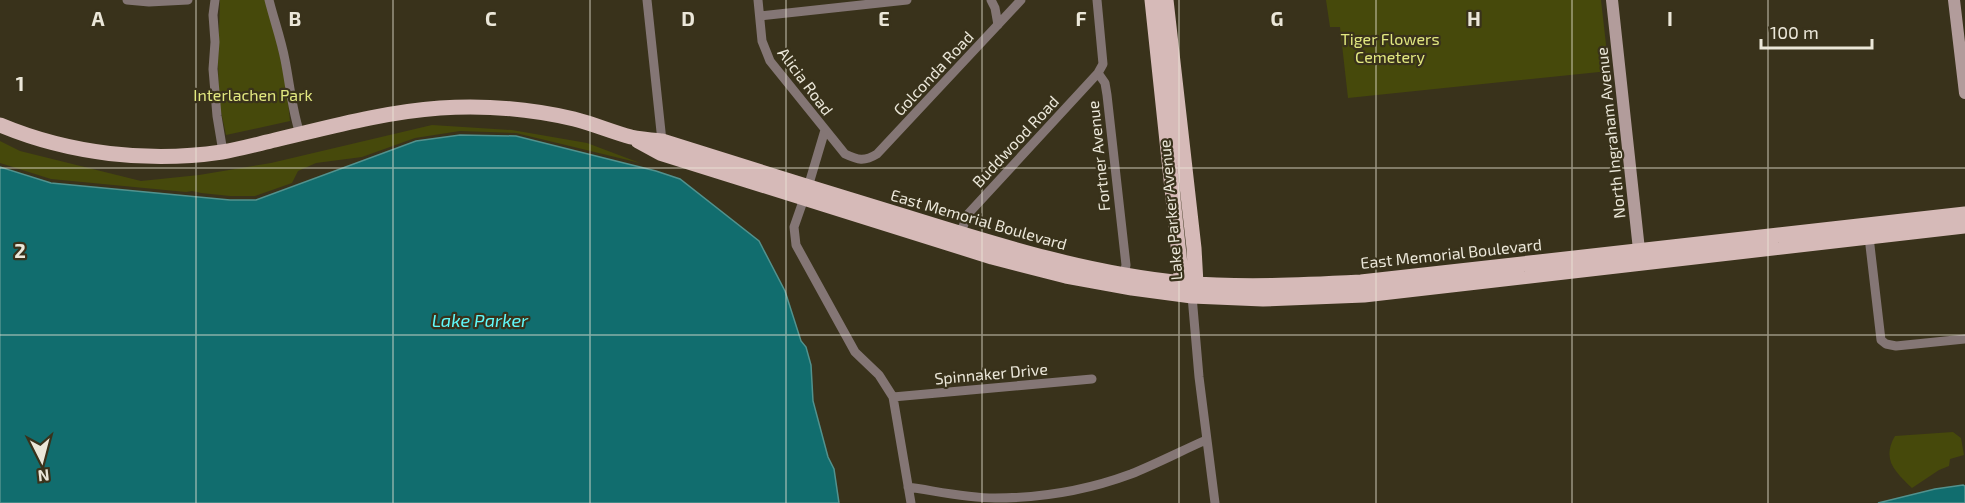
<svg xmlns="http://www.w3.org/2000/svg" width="1965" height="503" viewBox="0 0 1965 503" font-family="'Exo 2',sans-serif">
<rect width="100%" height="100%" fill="#39321b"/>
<path fill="#46490b" d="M 220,0 L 267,0 L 286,84 L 290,121 L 226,135 L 219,102 L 218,61 Z
M 1326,0 L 1601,0 L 1609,71 L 1348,98 L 1340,27 L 1330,27 Z
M 432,125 L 512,130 L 587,143 L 640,163 L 516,133 L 460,131 L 415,138 L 362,157 L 316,163 L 298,171 L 292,183 L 255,196 L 230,196 L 201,193 L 192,191 L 186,192 L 51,179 L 0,163 L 0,141 L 20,151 L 141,181 L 199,175 L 271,163 Z
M 1953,432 L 1961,438 L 1964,455 L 1950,459 L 1949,466 L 1939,470 L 1912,488 C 1896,472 1881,460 1895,436 Z"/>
<path fill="#116d6e" stroke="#52928e" stroke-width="1.5" d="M 460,135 L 516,136 L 656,171 L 680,179 L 759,241 L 785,291 L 801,341 L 806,347 L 811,365 L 813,401 L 828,457 L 834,469 L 839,503 L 0,503 L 0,167 L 51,183 L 230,200 L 256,200 L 416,141 Z
M 1963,485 L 1965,486 L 1965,503 L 1878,503 L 1935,489 Z"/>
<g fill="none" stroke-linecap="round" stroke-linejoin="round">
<path stroke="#847675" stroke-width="9" d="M 127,0 L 149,2 L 188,0
M 215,0 L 213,15 L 215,42 L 213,69 L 217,116 L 223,152
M 269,0 C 274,20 281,39 285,60 C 290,85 292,110 300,134
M 647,0 L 662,141
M 758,0 L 762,41 L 770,61 L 845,154 C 858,160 864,162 877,154 L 1021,0
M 991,0 L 995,8 L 998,25
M 760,16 L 907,0
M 1098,73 L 1105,83 L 1107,95 L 1126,265 L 1124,275
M 825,130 L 808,187 L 794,227 L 796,245 L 855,352 L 879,375 L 893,397 L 911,503
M 960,234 L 968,214 L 1098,73 L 1103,64 L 1097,0
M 1869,237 L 1881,340 L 1886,344 L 1896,346 L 1965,339
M 1192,296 L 1199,377 L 1215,503
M 893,397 L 1092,379
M 908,487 C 936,491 966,498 995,498 C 1040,498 1088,490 1131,474 C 1156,464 1181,451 1206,440"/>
<path stroke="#b29c9b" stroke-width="12" d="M 1612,0 L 1640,259
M 1954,0 L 1965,93"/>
<path stroke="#d6bab8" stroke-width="15" d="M 1152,0 L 1182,283 L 1188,291
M 1166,0 L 1194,248 L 1196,284 L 1193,293
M 0,125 C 69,154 149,163 222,152 C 240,149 258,144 275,140 C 330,127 384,112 440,108 C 485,105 531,109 574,119 C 594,124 612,132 631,137 C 641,139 652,140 662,141 C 745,167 827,193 910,218 C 1000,246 1089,274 1184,283 C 1242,288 1302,285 1361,282 L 1965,214
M 638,141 L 660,153 L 992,257 L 1066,276 L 1132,288 L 1192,296 L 1263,299 L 1364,295 L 1965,226"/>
</g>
<path fill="none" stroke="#ebe7d9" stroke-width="1.5" stroke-opacity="0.55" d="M 196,0 L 196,503M 393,0 L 393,503M 590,0 L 590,503M 786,0 L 786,503M 982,0 L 982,503M 1179,0 L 1179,503M 1376,0 L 1376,503M 1572,0 L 1572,503M 1768,0 L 1768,503M 0,168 L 1965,168M 0,335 L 1965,335"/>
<g text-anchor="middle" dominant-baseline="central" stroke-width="4.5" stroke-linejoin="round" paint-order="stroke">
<g font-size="16" fill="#e2e880" stroke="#39321b">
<text x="1390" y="38">Tiger Flowers<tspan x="1390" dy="18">Cemetery</tspan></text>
<text x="253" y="94">Interlachen Park</text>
</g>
<g font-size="16" fill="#ebe7d9" stroke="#39321b">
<text transform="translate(933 73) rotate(-47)">Golconda Road</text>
<text transform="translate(806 81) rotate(53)">Alicia Road</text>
<text transform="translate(1610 133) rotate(-96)">North Ingraham Avenue</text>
<text transform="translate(1015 141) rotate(-47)">Buddwood Road</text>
<text transform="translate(1098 156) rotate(-96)">Fortner Avenue</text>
<text transform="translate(1170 210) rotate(-95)">Lake Parker Avenue</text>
<text transform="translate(979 219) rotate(16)">East Memorial Boulevard</text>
<text transform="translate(1451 253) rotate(-6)">East Memorial Boulevard</text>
<text transform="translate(991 373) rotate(-5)">Spinnaker Drive</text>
</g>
<g font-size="18" font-style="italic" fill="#60fafb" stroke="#39321b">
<text x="480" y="320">Lake Parker</text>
</g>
</g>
<g font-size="20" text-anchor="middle" font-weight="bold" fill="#ebe7d9" stroke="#39321b" stroke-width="4.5" stroke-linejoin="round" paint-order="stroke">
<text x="98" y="26">A</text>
<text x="295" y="26">B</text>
<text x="491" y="26">C</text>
<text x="688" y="26">D</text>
<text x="884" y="26">E</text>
<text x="1081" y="26">F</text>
<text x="1277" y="26">G</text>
<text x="1474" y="26">H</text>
<text x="1670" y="26">I</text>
<text x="20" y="91">1</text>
<text x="20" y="258">2</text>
</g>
<g transform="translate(42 461) rotate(174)" stroke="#39321b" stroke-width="4.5" paint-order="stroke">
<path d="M0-4.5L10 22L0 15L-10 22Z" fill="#ebe7d9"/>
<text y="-9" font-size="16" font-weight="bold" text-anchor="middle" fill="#ebe7d9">N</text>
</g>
<path d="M1761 39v9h111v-9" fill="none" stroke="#ebe7d9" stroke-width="3"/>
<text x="1770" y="39" font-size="18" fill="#ebe7d9" stroke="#39321b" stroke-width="4.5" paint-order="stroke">100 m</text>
</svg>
